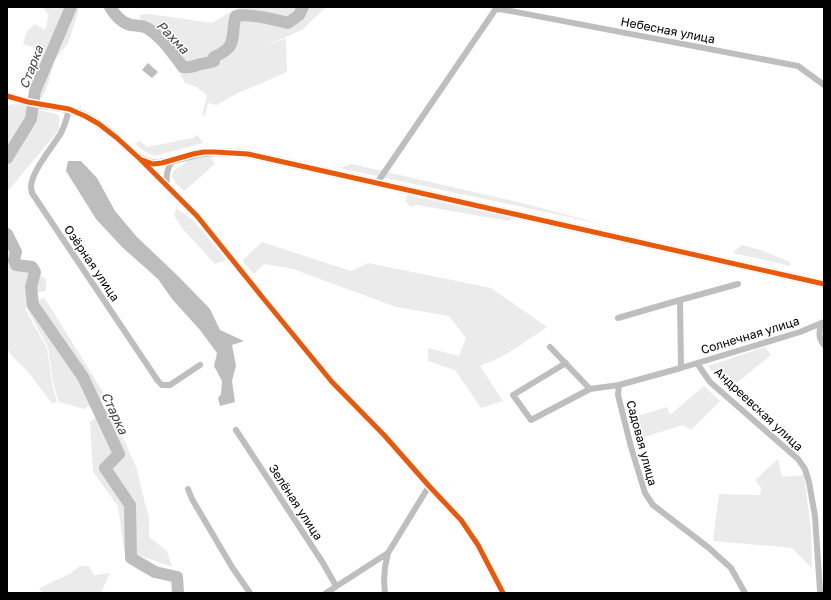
<svg xmlns="http://www.w3.org/2000/svg" width="831" height="600" viewBox="0 0 831 600" font-family="'Golos Text',sans-serif">
<rect width="100%" height="100%" fill="#fff"/>
<path fill="#ebebeb" d="M 43,7 L 79,7 L 77,16 L 68,43 L 55,60 L 47,87 L 42,99 L 23,81 L 32,60 L 36,48 L 23,44 L 27,31 L 35,24 L 45,30 L 49,15 Z
M 240,7 L 326,7 L 302,30 L 260,48 L 286,38 L 287,72 L 236,94 L 217,105 L 208,103 L 205,115 L 202,116 L 207,95 L 196,87 L 185,83 L 173,61 L 176,52 L 157,33 L 142,23 L 139,15 L 150,14 L 212,23 L 230,12 L 232,17 L 247,13 L 258,14 L 247,12 L 233,16 L 231,12 Z
M 16,104 L 9,115 L 17,104 L 59,115 L 59,130 L 7,192 L 7,106 L 8,105 Z
M 198,135 L 203,143 L 155,156 L 147,153 L 135,144 L 140,141 L 147,147 L 192,138 Z
M 211,156 L 215,164 L 184,191 L 175,183 L 172,176 L 173,171 L 189,160 L 198,157 Z
M 352,164 L 518,202 L 606,225 L 339,168 Z
M 407,195 L 514,218 L 509,221 L 417,205 L 411,207 L 406,202 Z
M 176,208 L 193,220 L 226,260 L 215,264 L 182,228 L 174,215 Z
M 262,242 L 351,271 L 368,263 L 491,288 L 547,327 L 522,344 L 501,357 L 480,366 L 503,401 L 481,408 L 455,370 L 428,361 L 428,348 L 459,356 L 466,338 L 449,316 L 396,307 L 293,269 L 264,264 L 254,274 L 242,261 Z
M 742,245 L 761,250 L 790,262 L 790,266 L 733,253 Z
M 7,248 L 11,256 L 46,279 L 46,291 L 31,293 L 33,304 L 25,309 L 47,348 L 52,383 L 57,402 L 52,404 L 30,374 L 11,355 L 7,348 Z
M 44,297 L 106,397 L 84,409 L 59,402 L 53,382 L 48,347 L 27,309 Z
M 765,347 L 771,355 L 728,390 L 708,366 Z
M 704,386 L 720,401 L 691,430 L 683,425 L 641,438 L 634,417 L 667,407 L 670,415 Z
M 109,406 L 137,469 L 142,492 L 149,518 L 149,537 L 167,551 L 172,567 L 124,550 L 118,506 L 93,472 L 90,422 Z
M 778,459 L 782,477 L 804,475 L 811,530 L 812,568 L 792,548 L 713,541 L 719,494 L 760,495 L 761,488 L 755,480 Z
M 79,566 L 89,566 L 94,575 L 110,573 L 101,593 L 96,593 L 93,592 L 92,593 L 43,593 L 39,588 L 70,574 Z"/>
<path fill="#bdbdbd" d="M 148,63 L 158,72 L 152,78 L 142,70 Z
M 68,161 L 81,161 L 97,178 L 115,211 L 137,237 L 178,276 L 210,309 L 220,330 L 244,341 L 232,345 L 236,366 L 232,381 L 235,402 L 220,406 L 218,398 L 221,394 L 222,381 L 214,366 L 217,353 L 200,330 L 172,299 L 158,279 L 122,247 L 96,219 L 66,171 Z"/>
<g fill="none" stroke-linecap="round" stroke-linejoin="round">
<path stroke="#bdbdbd" stroke-width="12" d="M 110,7 C 115,15 121,23 131,25 C 137,26 141,25 147,28 C 162,37 173,54 183,67 C 193,68 193,66 201,64 C 206,63 209,63 214,61 L 214,57 C 218,55 225,52 228,48 C 235,42 232,25 236,16 C 247,13 276,20 288,23 L 299,15 L 303,7
M 7,158 L 31,119 L 35,91 L 71,7
M 7,234 L 16,252 L 14,260 L 16,265 L 32,267 L 35,272 L 31,287 L 33,305 L 83,377 L 119,454 L 105,468 L 130,505 L 131,558 L 155,572 L 177,577 L 178,593"/>
<path stroke="#bebebe" stroke-width="6" d="M 69,109 C 67,118 65,125 61,133 C 53,146 31,172 31,187 C 31,189 32,191 32,193 L 158,381 L 162,385 L 170,385 L 200,365
M 141,160 L 197,216 L 263,298 L 332,382 L 384,435 L 429,486 L 461,520 L 478,545 L 503,593
M 377,183 L 493,13 L 495,10 L 500,9 L 798,66 L 824,85
M 167,186 C 166,175 167,168 173,160
M 618,318 L 680,300
M 821,324 C 819,332 818,338 824,345
M 550,347 L 590,389 L 619,385 L 681,368 L 800,332 L 824,322
M 566,363 L 513,395 L 531,420 L 590,389
M 697,363 L 710,382 L 798,459 L 805,469 L 809,482 L 815,516 L 820,591
M 681,368 L 680,300 L 738,284
M 619,385 L 618,395 L 631,447 L 645,493 L 653,505 L 709,548 L 731,568 L 745,593
M 236,430 L 323,563 L 336,586
M 188,489 L 192,499 L 232,567 L 250,593
M 326,593 L 388,553
M 385,593 L 384,581 L 385,567 L 388,553 L 429,486"/>
<path stroke="#c2c2c2" stroke-width="8" d="M 7,96 C 17,99 26,102 36,104 C 53,107 71,108 86,116 C 98,123 109,131 118,139 C 129,148 138,161 152,163 C 164,165 190,155 203,153 C 218,151 233,153 248,154 L 824,284"/>
<g stroke="#fff" stroke-width="8">
<path id="cycleway" d="M 7,96 L 28,102 L 69,109 L 85,116 L 99,124 L 117,138 L 140,159 L 197,216 L 263,298 L 332,382 L 384,435 L 429,486 L 461,520 L 478,545 L 503,593
M 142,160 L 153,164 L 162,163 L 193,154 L 204,152 L 215,152 L 248,154 L 824,284"/>
</g>
<use href="#cycleway" stroke="#e8590c" stroke-width="5"/>
</g>
<g text-anchor="middle" dominant-baseline="central" stroke-width="3" stroke-linejoin="round" paint-order="stroke">
<g font-size="12" fill="#000" stroke="#fff">
<text transform="translate(668 30) rotate(11)">Небесная улица</text>
<text transform="translate(92 263) rotate(56)">Озёрная улица</text>
<text transform="translate(750 335) rotate(-17)">Солнечная улица</text>
<text transform="translate(759 409) rotate(43)">Андреевская улица</text>
<text transform="translate(642 443) rotate(75)">Садовая улица</text>
<text transform="translate(296 502) rotate(57)">Зелёная улица</text>
</g>
<g font-size="13" font-style="italic" fill="#424242" stroke="#fff">
<text transform="translate(173 37) rotate(46)">Рахма</text>
<text transform="translate(31 67) rotate(-69)">Старка</text>
<text transform="translate(115 413) rotate(65)">Старка</text>
</g>
</g>
<rect width="831" height="600" fill="none" stroke="#000000" stroke-width="16"/>
</svg>
